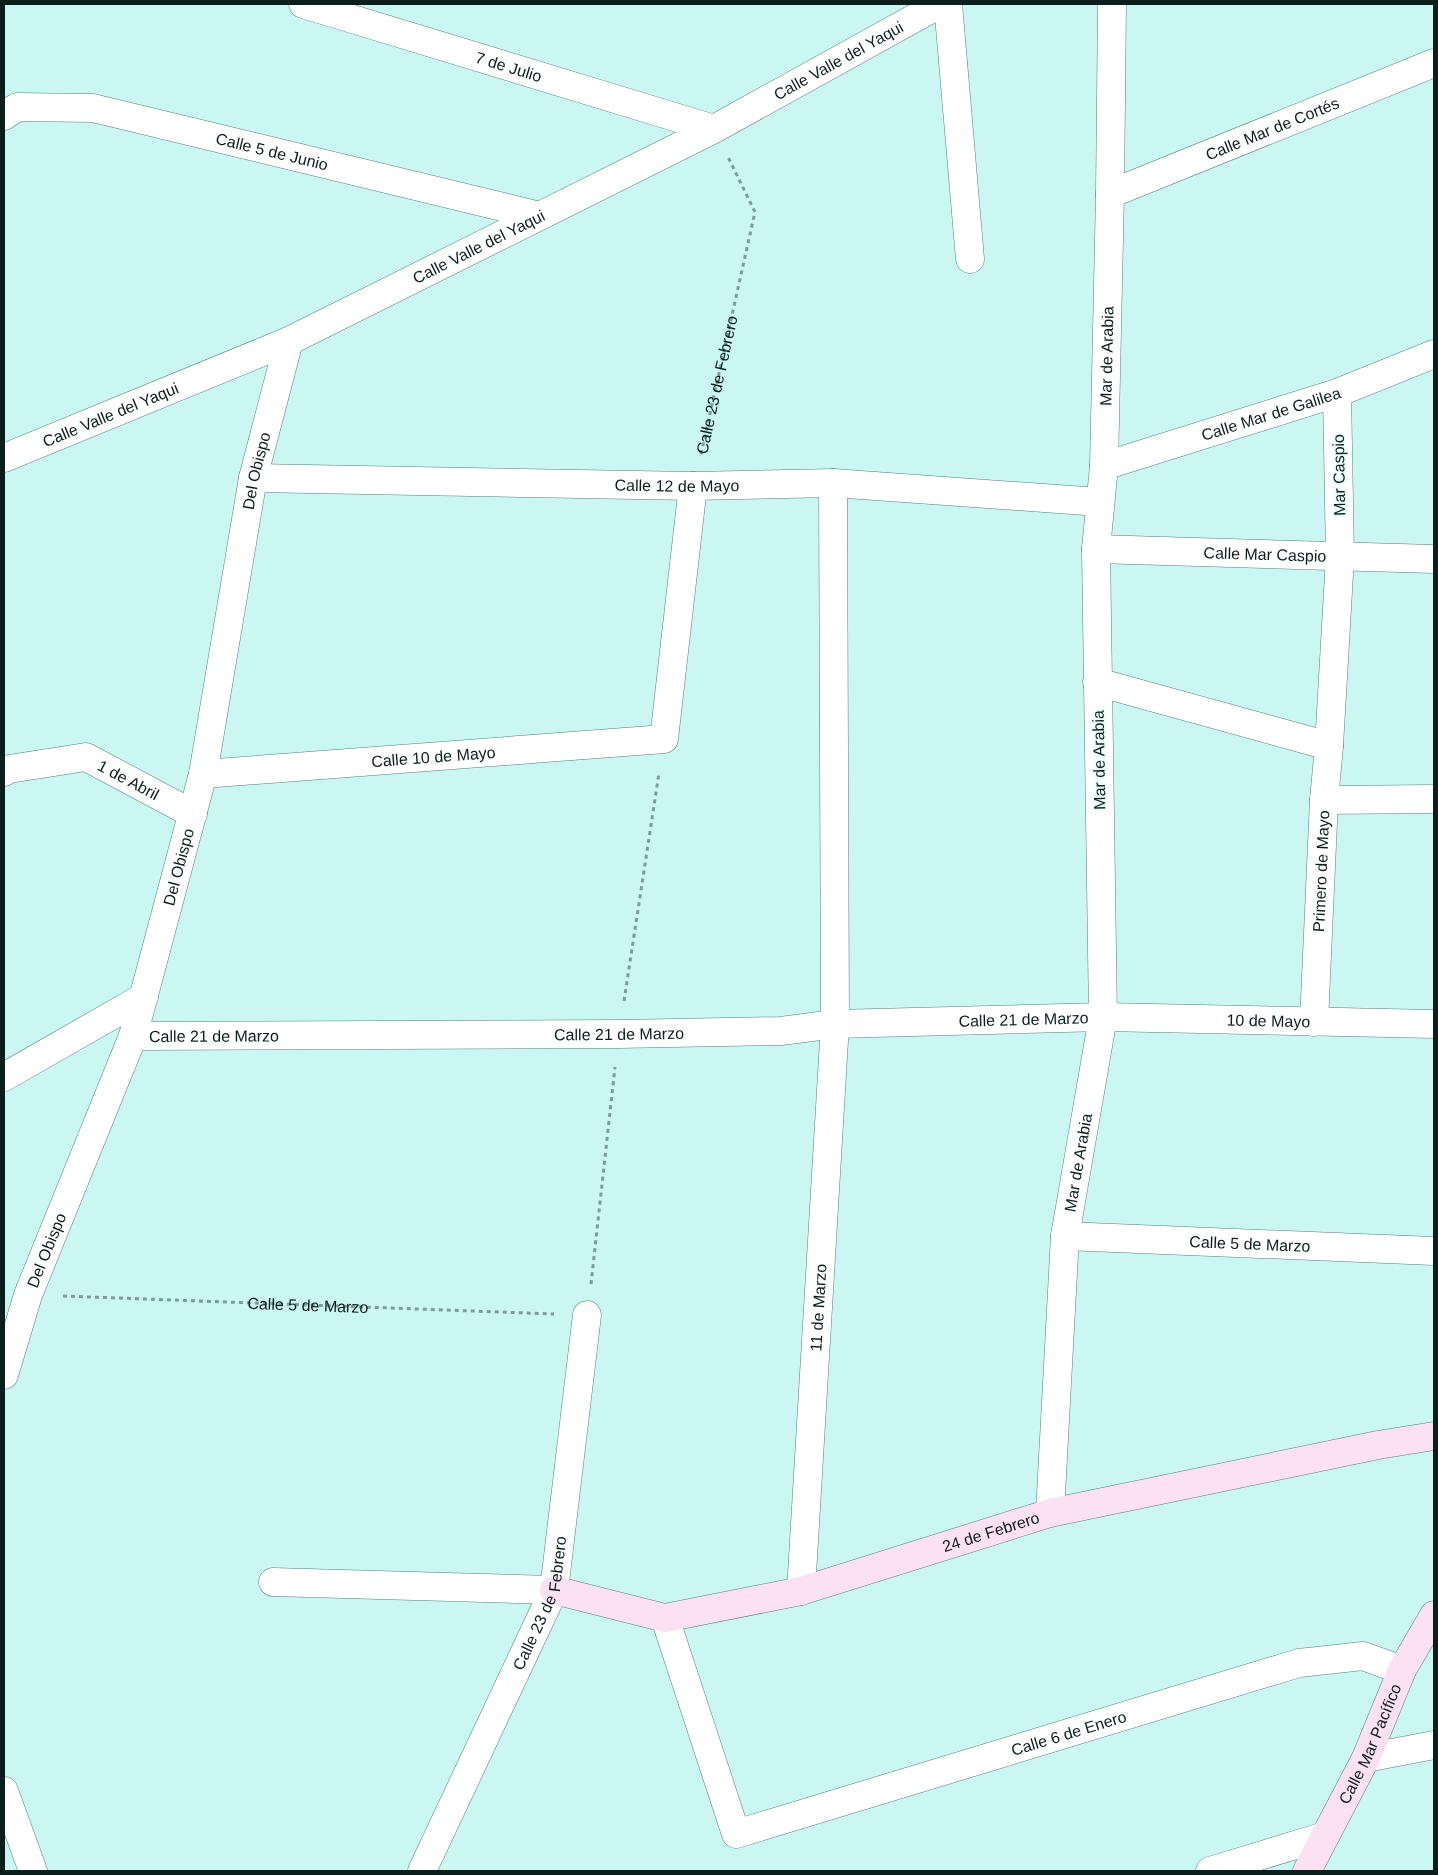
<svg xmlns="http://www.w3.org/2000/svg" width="1438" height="1875" viewBox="0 0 1438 1875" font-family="Helvetica,sans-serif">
<rect width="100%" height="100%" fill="#caf7f2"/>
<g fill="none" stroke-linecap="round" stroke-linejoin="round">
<g stroke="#557f7b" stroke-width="29">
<g id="street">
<path id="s3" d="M 303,4 L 714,129"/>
<path d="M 948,4 L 970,259"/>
<path id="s4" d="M 4,116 L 17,107 L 93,108 L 540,216"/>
<path id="s5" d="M 1110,194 L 1434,63"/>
<path id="s6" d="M 4,458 L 289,341 L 714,129 L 940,4"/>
<path id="s7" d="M 1104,466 L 1337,393 L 1434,354"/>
<path id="s8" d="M 253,478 L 693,486 L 833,483 L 1099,502"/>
<path id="s9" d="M 1096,549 L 1434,559"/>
<path d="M 1097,682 L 1329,746"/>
<path id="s10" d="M 4,772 L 9,769 L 86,757 L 193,814"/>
<path id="s11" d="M 203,774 L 664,739 L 693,486"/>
<path d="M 1324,800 L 1434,799"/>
<path id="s12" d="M 1314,1022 L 1324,800 L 1329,746 L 1340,557 L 1337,393"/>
<path id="s13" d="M 133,1036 L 619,1034 L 781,1031 L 835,1024 L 1103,1017 L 1434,1024"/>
<path d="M 4,1077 L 144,997"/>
<path id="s14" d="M 1065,1236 L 1434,1251"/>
<path id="s15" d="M 4,1375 L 28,1295 L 133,1036 L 203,774 L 253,478 L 289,341"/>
<path id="s16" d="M 1050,1513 L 1065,1236 L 1103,1017 L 1096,549 L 1104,466 L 1110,194 L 1112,4"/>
<path d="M 273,1582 L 554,1590"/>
<path id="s17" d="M 801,1591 L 835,1024 L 833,483"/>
<path id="s18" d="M 665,1618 L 736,1834 L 1299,1663 L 1363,1656 L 1402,1670"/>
<path d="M 1366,1758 L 1434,1745"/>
<path d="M 4,1791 L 33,1871"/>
<path id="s19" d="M 422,1871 L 554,1590 L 587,1315"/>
<path d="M 1210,1871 L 1325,1836"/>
</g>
</g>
<g stroke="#557f7b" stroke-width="29">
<g id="secondary">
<path id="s20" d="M 554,1590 L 665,1618 L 801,1591 L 1050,1513 L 1378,1445 L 1434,1436"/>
<path id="s21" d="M 1307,1871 L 1366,1758 L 1402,1670 L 1434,1615"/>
</g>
</g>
<g stroke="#7b9d99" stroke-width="3" stroke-dasharray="4 4" stroke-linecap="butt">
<path id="s1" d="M 701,454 L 755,212 L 728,157"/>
<path d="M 624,1001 L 659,773"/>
<path d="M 591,1284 L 615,1067"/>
<path id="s2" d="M 63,1296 L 554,1314"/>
</g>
<use href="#street" stroke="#fff" stroke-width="28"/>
<use href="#secondary" stroke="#fce1f3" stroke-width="28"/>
</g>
<g text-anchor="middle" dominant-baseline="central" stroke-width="4.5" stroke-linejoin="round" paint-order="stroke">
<g font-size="16" fill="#0c1e1c" stroke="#ecfefc">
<text stroke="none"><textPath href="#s6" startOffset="925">Calle Valle del Yaqui</textPath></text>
<text stroke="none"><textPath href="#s3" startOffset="215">7 de Julio</textPath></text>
<text stroke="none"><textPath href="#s5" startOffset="175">Calle Mar de Cortés</textPath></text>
<text stroke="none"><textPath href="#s4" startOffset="276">Calle 5 de Junio</textPath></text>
<text stroke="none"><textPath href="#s6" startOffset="520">Calle Valle del Yaqui</textPath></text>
<text stroke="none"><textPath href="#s16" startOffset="1161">Mar de Arabia</textPath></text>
<text stroke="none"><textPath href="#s1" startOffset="71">Calle 23 de Febrero</textPath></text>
<text stroke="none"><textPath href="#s7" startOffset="175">Calle Mar de Galilea</textPath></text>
<text stroke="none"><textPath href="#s6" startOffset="115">Calle Valle del Yaqui</textPath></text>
<text stroke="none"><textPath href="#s15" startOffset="942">Del Obispo</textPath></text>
<text transform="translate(1339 475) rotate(-91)">Mar Caspio</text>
<text stroke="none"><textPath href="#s8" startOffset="424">Calle 12 de Mayo</textPath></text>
<text stroke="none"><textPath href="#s9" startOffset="169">Calle Mar Caspio</textPath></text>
<text stroke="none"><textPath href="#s11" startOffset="231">Calle 10 de Mayo</textPath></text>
<text transform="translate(1099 760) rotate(-91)">Mar de Arabia</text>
<text stroke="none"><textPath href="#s10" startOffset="132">1 de Abril</textPath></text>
<text stroke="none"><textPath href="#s15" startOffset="538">Del Obispo</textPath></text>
<text stroke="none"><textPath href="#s12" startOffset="151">Primero de Mayo</textPath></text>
<text stroke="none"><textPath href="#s13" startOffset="891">Calle 21 de Marzo</textPath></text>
<text stroke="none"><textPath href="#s13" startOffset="1136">10 de Mayo</textPath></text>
<text stroke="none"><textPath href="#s13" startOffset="486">Calle 21 de Marzo</textPath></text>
<text stroke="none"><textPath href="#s13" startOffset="81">Calle 21 de Marzo</textPath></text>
<text stroke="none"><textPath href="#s16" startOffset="352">Mar de Arabia</textPath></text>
<text stroke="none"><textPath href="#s14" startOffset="185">Calle 5 de Marzo</textPath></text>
<text stroke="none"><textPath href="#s15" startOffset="132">Del Obispo</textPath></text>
<text stroke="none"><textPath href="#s2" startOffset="245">Calle 5 de Marzo</textPath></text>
<text stroke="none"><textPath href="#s17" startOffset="284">11 de Marzo</textPath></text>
<text stroke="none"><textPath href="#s20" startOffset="452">24 de Febrero</textPath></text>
<text stroke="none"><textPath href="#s19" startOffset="294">Calle 23 de Febrero</textPath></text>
<text stroke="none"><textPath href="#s18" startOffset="575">Calle 6 de Enero</textPath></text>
<text stroke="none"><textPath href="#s21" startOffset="142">Calle Mar Pacífico</textPath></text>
</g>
</g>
<rect width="1438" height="1875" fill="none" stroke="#0c1e1c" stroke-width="10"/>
</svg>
